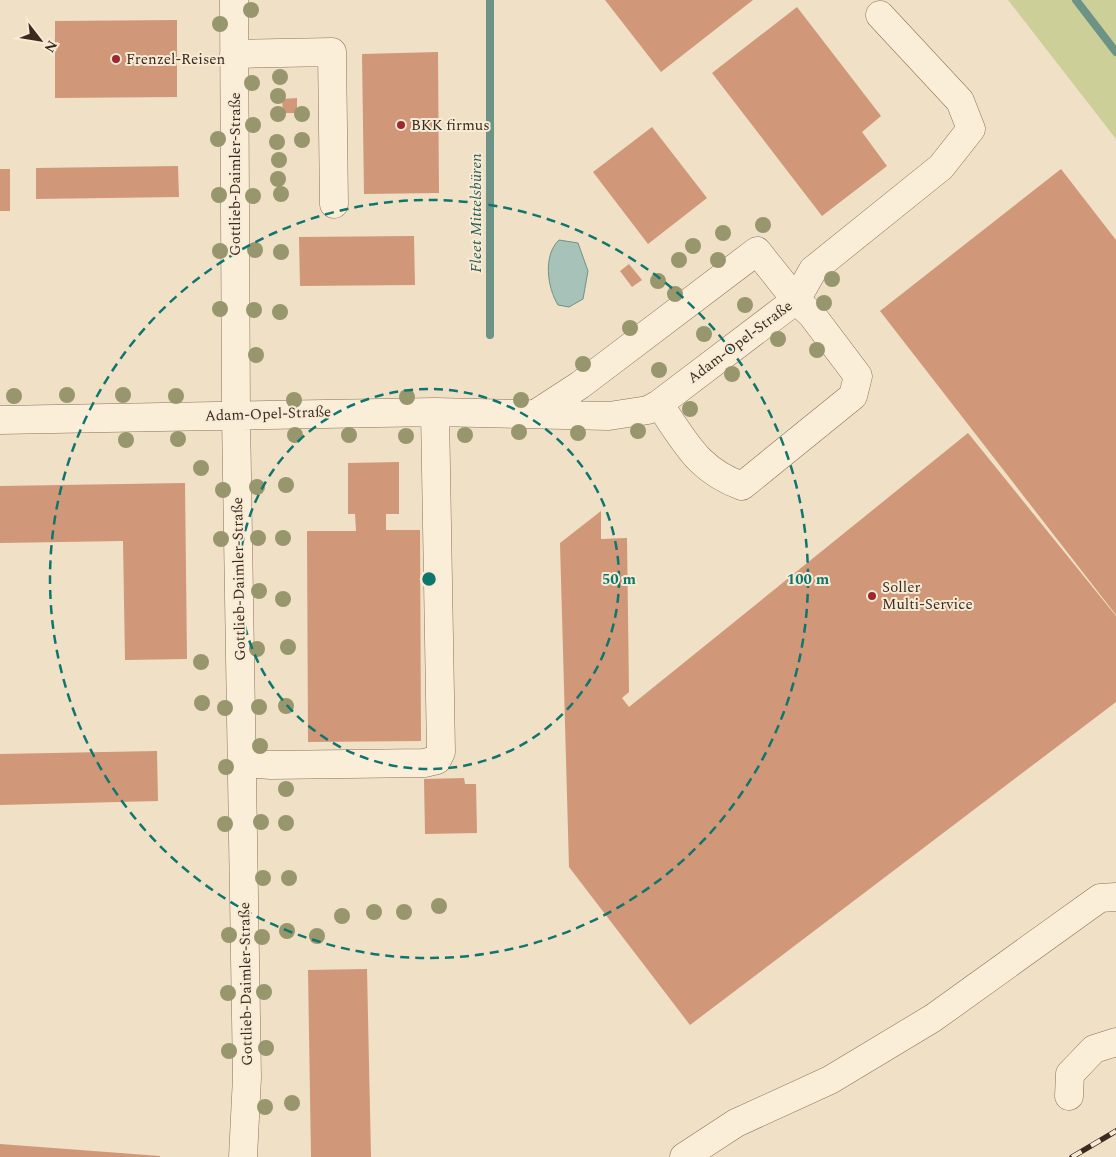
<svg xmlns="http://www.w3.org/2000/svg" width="1116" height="1157" viewBox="0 0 1116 1157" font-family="Spectral,serif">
<rect width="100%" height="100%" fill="#f0e0c5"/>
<path fill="#cdcf98" d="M 1008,0 L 1116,0 L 1116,139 Z"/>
<path fill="#a7c3b9" stroke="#6d9386" d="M 559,240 L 578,243 L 588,271 L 583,299 L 569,307 L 558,305 C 547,287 543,255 559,240 Z"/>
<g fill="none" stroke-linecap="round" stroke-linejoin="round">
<path stroke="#6d9386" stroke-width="8" d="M 490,0 L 490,335
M 1076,0 L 1116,52"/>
</g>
<path fill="#d09779" d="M 605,0 L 753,0 L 661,72 Z
M 797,7 L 881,116 L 862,132 L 887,166 L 822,216 L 712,73 Z
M 177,20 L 177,97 L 55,98 L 55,21 Z
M 438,52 L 439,193 L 364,194 L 362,54 Z
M 297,98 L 297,113 L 283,113 L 282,99 Z
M 652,127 L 707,198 L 648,244 L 593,172 Z
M 178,166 L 179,197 L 36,199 L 36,168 Z
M 0,169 L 10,169 L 10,211 L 0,211 Z
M 1061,169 L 1116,240 L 1116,615 L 880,311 Z
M 414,236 L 415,285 L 300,286 L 299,237 Z
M 629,264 L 642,280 L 632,287 L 620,271 Z
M 968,433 L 1116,616 L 1116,702 L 690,1025 L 569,867 L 560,543 L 601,511 L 601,539 L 627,538 L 629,692 L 622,698 L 629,707 Z
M 399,462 L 399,514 L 386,514 L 386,530 L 420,530 L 421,741 L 308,742 L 307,531 L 356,531 L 355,514 L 348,514 L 348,463 Z
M 185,483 L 187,659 L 125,660 L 123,541 L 0,543 L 0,486 Z
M 157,751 L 158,801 L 0,805 L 0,754 Z
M 464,778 L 465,784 L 476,784 L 477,833 L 425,834 L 424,779 Z
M 367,969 L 371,1157 L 311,1157 L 308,970 Z
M 0,1144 L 160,1156 L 160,1157 L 0,1157 Z"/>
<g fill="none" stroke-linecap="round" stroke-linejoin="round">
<g stroke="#8c715a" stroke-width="29">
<path id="minor" d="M 234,0 L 236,416 L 247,1077 L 243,1157
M 234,54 L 332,52 L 334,204
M 659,404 C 685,441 697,470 742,486 L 853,396 L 858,376 L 812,315 L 796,300 L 813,270 L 941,167 L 971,129 L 960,101 L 880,15
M 0,420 L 435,412 L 609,416 L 648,410 L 659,404 L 796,300 L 757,251 L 580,385 L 537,413
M 242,763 L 271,765 L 424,763 L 437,760 L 441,752 L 435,412
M 1069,1096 L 1070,1074 L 1094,1049 L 1116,1042
M 684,1157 L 736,1123 L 830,1080 L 933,1018 L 1100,898 L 1116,897"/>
</g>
<use href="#minor" stroke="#faeed9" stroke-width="28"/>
<g stroke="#3c2a1f" stroke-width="5.5">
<path id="rail" d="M 1072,1157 L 1116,1131"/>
</g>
<use href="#rail" stroke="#f7ebd5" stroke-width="4" stroke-dasharray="11" stroke-linecap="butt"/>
</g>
<g fill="#98966c">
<circle cx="251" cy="10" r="8"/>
<circle cx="220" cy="24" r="8"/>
<circle cx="280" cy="77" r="8"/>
<circle cx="252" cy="83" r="8"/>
<circle cx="278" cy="96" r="8"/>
<circle cx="278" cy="114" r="8"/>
<circle cx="302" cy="114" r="8"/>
<circle cx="253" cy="125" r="8"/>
<circle cx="218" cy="139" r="8"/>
<circle cx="302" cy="140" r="8"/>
<circle cx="277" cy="142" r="8"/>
<circle cx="279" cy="160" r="8"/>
<circle cx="278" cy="179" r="8"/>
<circle cx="281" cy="194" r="8"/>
<circle cx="219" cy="195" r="8"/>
<circle cx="253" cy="196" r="8"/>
<circle cx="763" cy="225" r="8"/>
<circle cx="723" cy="233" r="8"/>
<circle cx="693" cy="246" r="8"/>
<circle cx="255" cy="250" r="8"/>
<circle cx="220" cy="251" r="8"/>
<circle cx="281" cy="252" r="8"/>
<circle cx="679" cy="260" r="8"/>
<circle cx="718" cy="260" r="8"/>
<circle cx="832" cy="279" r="8"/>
<circle cx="658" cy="281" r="8"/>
<circle cx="675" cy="294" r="8"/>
<circle cx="824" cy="303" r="8"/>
<circle cx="745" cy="305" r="8"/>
<circle cx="220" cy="309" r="8"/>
<circle cx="254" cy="310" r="8"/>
<circle cx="280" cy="312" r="8"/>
<circle cx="630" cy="328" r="8"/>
<circle cx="704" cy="334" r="8"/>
<circle cx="778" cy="339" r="8"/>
<circle cx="817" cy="350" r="8"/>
<circle cx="256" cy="355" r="8"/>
<circle cx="583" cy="364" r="8"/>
<circle cx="659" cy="370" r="8"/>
<circle cx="732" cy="374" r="8"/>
<circle cx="67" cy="395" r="8"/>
<circle cx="123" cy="395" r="8"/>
<circle cx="14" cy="396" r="8"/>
<circle cx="176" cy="396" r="8"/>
<circle cx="407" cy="397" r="8"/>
<circle cx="294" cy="400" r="8"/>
<circle cx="521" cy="400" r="8"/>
<circle cx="690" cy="409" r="8"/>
<circle cx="638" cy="431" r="8"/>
<circle cx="519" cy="432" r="8"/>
<circle cx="578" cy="433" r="8"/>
<circle cx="295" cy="435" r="8"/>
<circle cx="349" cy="435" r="8"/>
<circle cx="465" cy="435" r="8"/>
<circle cx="406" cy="436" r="8"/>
<circle cx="178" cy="439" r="8"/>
<circle cx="126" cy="440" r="8"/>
<circle cx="201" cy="468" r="8"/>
<circle cx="286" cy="485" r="8"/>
<circle cx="257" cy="487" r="8"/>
<circle cx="223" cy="490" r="8"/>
<circle cx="258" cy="538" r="8"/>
<circle cx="283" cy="538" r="8"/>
<circle cx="221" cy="539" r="8"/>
<circle cx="259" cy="591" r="8"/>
<circle cx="283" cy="599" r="8"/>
<circle cx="288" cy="647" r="8"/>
<circle cx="257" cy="649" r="8"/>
<circle cx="201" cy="662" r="8"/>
<circle cx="202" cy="703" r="8"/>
<circle cx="286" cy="706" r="8"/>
<circle cx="259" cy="707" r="8"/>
<circle cx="225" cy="708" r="8"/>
<circle cx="260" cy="746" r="8"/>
<circle cx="226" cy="767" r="8"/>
<circle cx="286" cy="789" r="8"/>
<circle cx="261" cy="822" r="8"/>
<circle cx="286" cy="823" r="8"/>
<circle cx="225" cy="824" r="8"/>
<circle cx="263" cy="878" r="8"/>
<circle cx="289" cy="878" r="8"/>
<circle cx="439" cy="906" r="8"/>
<circle cx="374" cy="912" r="8"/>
<circle cx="404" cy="912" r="8"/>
<circle cx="342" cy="916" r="8"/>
<circle cx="287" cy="931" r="8"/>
<circle cx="229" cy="935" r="8"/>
<circle cx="317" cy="936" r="8"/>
<circle cx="262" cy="937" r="8"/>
<circle cx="264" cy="992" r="8"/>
<circle cx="228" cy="993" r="8"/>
<circle cx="266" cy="1048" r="8"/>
<circle cx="229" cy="1051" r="8"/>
<circle cx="292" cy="1103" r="8"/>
<circle cx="265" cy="1107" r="8"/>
</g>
<g fill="none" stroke="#0f766e" stroke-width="2.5" stroke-dasharray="9 6">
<circle cx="429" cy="579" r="190"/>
<circle cx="429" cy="579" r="379"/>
</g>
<g fill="#9e2731" stroke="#f7ebd5" stroke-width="2">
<circle cx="116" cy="59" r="5"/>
<circle cx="401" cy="125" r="5"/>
<circle cx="872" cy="596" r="5"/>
</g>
<g text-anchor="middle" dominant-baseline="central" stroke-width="4" stroke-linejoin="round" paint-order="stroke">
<g font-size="15" fill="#3c2a1f" stroke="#f7ebd5" text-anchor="start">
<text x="126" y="59">Frenzel-Reisen</text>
<text x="411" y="125">BKK firmus</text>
<text x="882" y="587">Soller<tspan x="882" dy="17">Multi-Service</tspan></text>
</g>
<g font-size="15" fill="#3c2a1f" stroke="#f7ebd5">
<text transform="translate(235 174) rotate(-90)">Gottlieb-Daimler-Straße</text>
<text transform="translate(740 342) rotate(-37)">Adam-Opel-Straße</text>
<text transform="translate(268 414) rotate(-2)">Adam-Opel-Straße</text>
<text transform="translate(239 579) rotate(-91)">Gottlieb-Daimler-Straße</text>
<text transform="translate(246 984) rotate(-91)">Gottlieb-Daimler-Straße</text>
</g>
<g font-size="16" font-style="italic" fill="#2d5c55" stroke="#f7ebd5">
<text transform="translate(476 213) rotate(-90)">Fleet Mittelsbüren</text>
</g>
</g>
<circle cx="429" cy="579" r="8" fill="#0f766e" stroke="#f7ebd5" stroke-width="2.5"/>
<g font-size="15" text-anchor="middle" font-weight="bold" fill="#0f766e" stroke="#f7ebd5" stroke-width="4" stroke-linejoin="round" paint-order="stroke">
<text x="619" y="584">50 m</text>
<text x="808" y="584">100 m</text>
</g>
<g transform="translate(40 40) rotate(121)" stroke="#f7ebd5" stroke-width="4" paint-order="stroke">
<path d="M0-4L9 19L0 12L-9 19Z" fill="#3c2a1f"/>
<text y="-8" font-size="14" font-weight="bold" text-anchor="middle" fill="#3c2a1f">N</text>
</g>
</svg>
